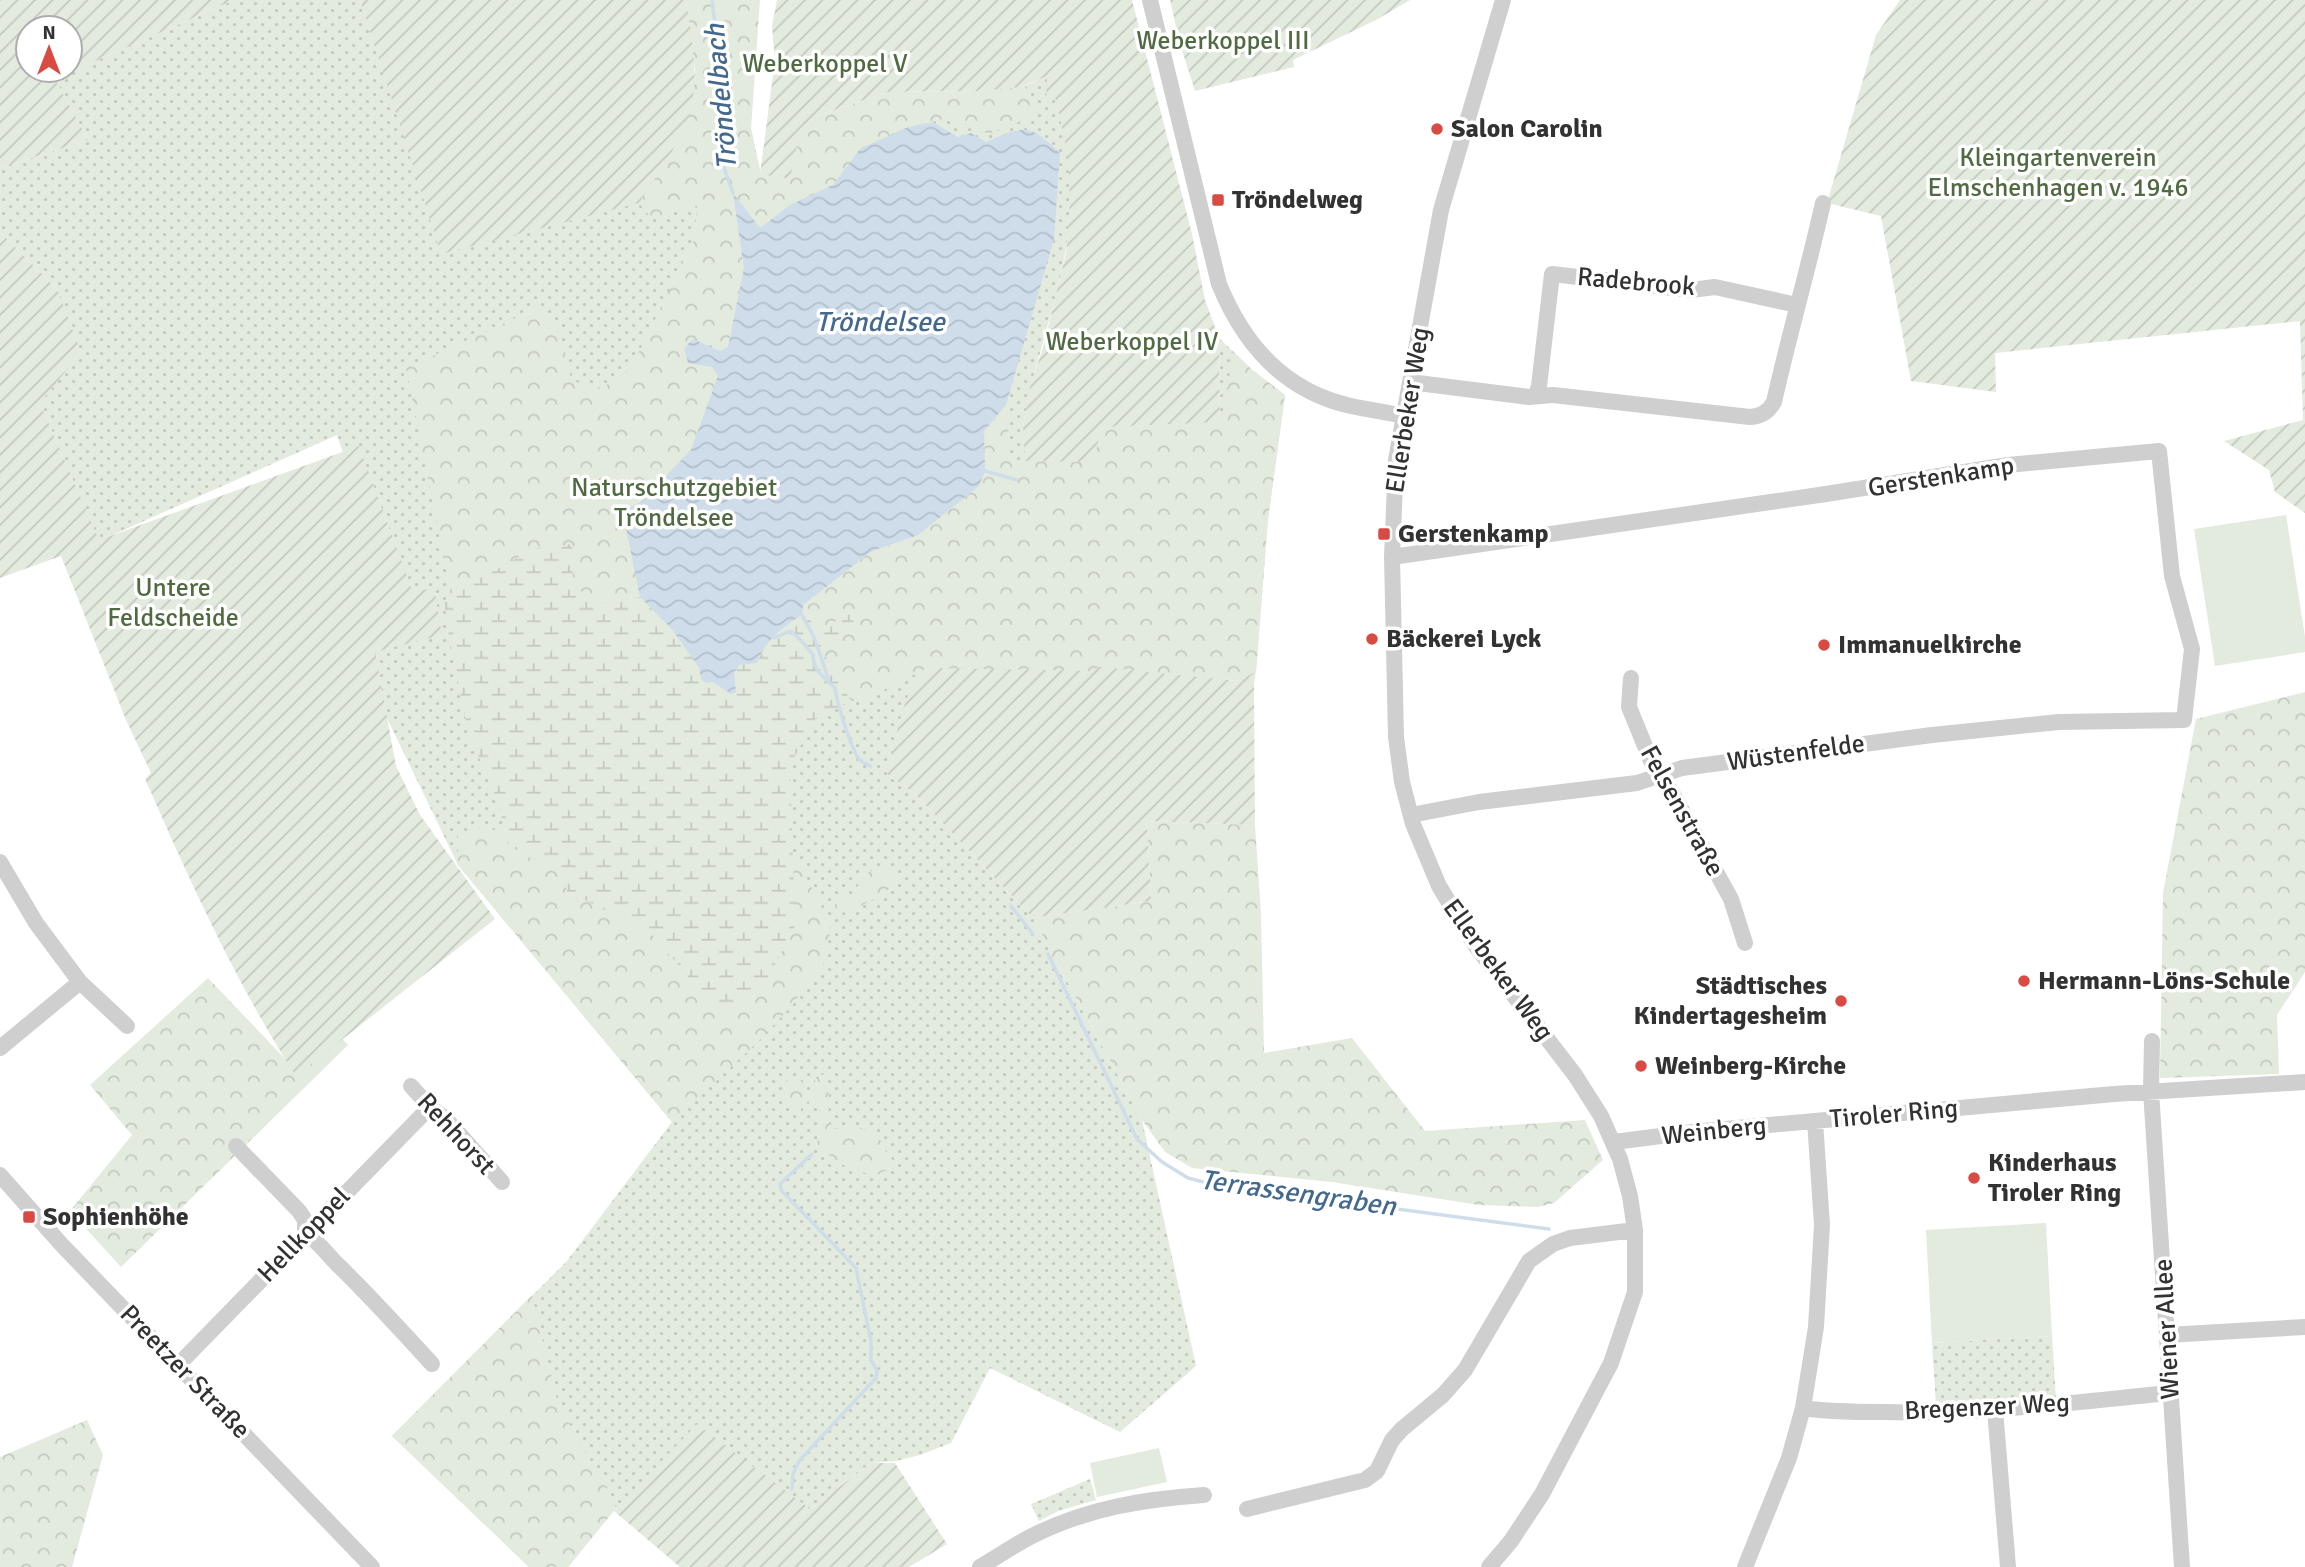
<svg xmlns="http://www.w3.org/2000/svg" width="2305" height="1567" viewBox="0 0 2305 1567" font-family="Signika,sans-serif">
<defs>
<pattern id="grass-dots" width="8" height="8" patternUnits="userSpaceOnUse" patternTransform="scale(1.75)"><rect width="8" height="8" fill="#e3eade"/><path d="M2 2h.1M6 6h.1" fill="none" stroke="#c3c9bf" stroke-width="1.8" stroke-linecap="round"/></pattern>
<pattern id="forest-crowns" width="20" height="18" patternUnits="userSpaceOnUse" patternTransform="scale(1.75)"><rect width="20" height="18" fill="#e3eade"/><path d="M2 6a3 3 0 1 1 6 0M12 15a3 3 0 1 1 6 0" fill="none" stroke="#c3c9bf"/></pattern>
<pattern id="wetland-marsh" width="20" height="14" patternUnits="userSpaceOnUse" patternTransform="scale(1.75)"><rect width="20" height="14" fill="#e3eade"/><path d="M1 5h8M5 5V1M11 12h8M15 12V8" fill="none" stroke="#c3c9bf"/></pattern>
<pattern id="garden-furrows" width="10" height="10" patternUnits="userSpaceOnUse" patternTransform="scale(1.75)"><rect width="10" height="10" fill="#e3eade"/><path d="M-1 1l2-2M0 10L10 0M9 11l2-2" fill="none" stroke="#c3c9bf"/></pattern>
<pattern id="water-waves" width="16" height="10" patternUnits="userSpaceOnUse" patternTransform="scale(1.75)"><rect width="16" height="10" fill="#cfddeb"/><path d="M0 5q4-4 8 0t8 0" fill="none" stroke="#b2beca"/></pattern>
</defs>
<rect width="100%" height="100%" fill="#fff"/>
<path fill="url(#grass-dots)" d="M 234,0 L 360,0 L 442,254 L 751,129 L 760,174 L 789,178 L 979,91 L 1025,86 L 1057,71 C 1053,92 1059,108 1063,128 C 1069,152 1071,179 1070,203 C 1069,280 1035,351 1023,426 L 1220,422 L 1219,338 L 1251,369 L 1285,395 L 1268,519 L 1256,671 L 887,774 L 915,794 L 1033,918 L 1142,1120 L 1196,1366 L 1120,1432 L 990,1368 L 951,1443 L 920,1455 L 896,1461 L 871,1463 L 810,1509 L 617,1507 L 568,1567 L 529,1567 L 392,1436 L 567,1261 L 672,1122 L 458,865 L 355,652 L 403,632 L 337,435 L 99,541 L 40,403 L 57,289 L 0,232 L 0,168 L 88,140 L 55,79 Z
M 2052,1336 L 2056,1399 L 1936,1406 L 1932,1343 Z
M 1090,1479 L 1096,1500 L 1058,1511 L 1039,1521 L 1031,1504 Z"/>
<path fill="url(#forest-crowns)" d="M 686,0 L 760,0 L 751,129 L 761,174 L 800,129 L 819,115 L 888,92 L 979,91 L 1025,86 L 1036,110 L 1017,123 L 988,134 L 977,127 L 963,126 L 948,118 L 908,127 L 860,149 L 833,185 L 790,205 L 760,228 L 733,195 L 744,268 L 728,347 L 721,351 L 709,344 L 688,363 L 712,367 L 718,376 L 691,450 L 641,502 L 627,509 L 626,528 L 640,597 L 597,604 L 573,585 L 572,545 L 534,549 L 451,594 L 406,368 L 535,309 L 553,316 L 572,381 L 602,388 L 630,370 L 695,238 L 697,206 L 651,218 L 639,203 L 678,140 L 695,71 Z
M 1232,350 L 1251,369 L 1285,395 L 1268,519 L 1256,671 L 1239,681 L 1099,667 L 1092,671 L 927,668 L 862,701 L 851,701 L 824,654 L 840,633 L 849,614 L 821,629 L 815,629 L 803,605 L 872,551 L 918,535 L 979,486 L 985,471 L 984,431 L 1006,405 L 1011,461 L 1094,462 L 1101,427 L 1225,421 Z
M 2305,692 L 2305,972 L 2277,1015 L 2279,1074 L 2160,1078 L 2163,893 L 2196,719 Z
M 775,797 L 792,850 L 831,925 L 825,961 L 793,1004 L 761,1039 L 672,1122 L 458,865 L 458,835 L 473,828 L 498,830 L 510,846 L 561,875 L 570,898 L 583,899 L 654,936 L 705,997 Z
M 1147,821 L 1255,825 L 1261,914 L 1264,1053 L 1352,1038 L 1425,1131 L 1585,1120 L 1603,1160 L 1554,1203 L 1538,1207 L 1479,1205 L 1332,1182 L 1192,1168 L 1165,1152 L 1142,1120 L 1033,918 L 1151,901 Z
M 884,865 L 894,874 L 896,881 C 892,891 857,909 846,912 C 841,913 840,911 835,909 L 835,899 L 843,895 L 853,896 L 863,875 Z
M 208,978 L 289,1063 L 337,1033 L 348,1045 L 121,1267 L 70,1211 L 132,1135 L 90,1085 Z
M 824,1074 L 828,1076 L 829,1106 L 827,1119 L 835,1128 L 859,1127 L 878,1135 L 885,1150 L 892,1159 L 890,1169 C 864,1182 838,1164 818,1146 L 817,1134 L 820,1108 L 809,1104 L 808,1096 L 814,1087 L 816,1077 Z
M 794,1076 L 801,1081 L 806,1090 L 800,1113 L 794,1112 C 788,1105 782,1092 784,1083 Z
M 532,1295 L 558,1404 L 617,1507 L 568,1567 L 529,1567 L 392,1436 Z
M 87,1420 L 103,1455 L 72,1567 L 0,1567 L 0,1457 Z"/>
<path fill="url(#wetland-marsh)" d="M 572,544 L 573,585 L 597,604 L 640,597 L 672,629 L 699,668 L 713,682 L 736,691 L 734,673 L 739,665 L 757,663 C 765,642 783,627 802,615 L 803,605 L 815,629 L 821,629 L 850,614 L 854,617 L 852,632 L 840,633 L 824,654 L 851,701 L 816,718 L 790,765 L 795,926 L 768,978 L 753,996 L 728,1011 L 705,997 L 654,936 L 583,899 L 570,898 L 561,875 L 510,846 L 496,797 L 468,732 L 449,637 L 444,601 L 451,594 L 534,549 Z"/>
<path fill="url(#garden-furrows)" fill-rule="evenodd" d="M 0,0 L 234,0 L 55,79 L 88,140 L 0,168 ZM 28,28 L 70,28 L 70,70 L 28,70 Z
M 360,0 L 686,0 C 691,34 701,85 688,118 C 677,148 656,176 639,203 L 441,254 Z
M 777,0 L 1132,0 L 1192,234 L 1205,300 L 1219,338 L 1220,422 L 1101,427 L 1094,462 L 1025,461 L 1023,426 L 1030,387 L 1044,344 L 1066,253 L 1070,202 L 1068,156 L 1056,99 L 1046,101 L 1047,76 L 1021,87 L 979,91 L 888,92 L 819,115 L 800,129 L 790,179 L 760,174 L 775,60 L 772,26 Z
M 1170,0 L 1410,0 L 1378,19 L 1293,60 L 1294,67 L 1195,91 L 1180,44 Z
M 1900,0 L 2305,0 L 2305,513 L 2275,492 L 2269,470 L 2224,441 L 2303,420 L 2300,321 L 1995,353 L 1996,392 L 1911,381 L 1881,216 L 1827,203 L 1876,35 Z
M 0,232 L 57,289 L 81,352 L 40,403 L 99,540 L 359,446 L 413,593 L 434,587 L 442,635 L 375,652 L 396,766 L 420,815 L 495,919 L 296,1076 C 235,982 190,881 145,779 L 151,773 L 126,720 L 61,556 L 0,578 Z
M 1099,667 L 1238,681 L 1256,671 L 1254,684 L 1255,825 L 1147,821 L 1151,901 L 1033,918 L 915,794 L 887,774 C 895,745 903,685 927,668 L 1092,671 Z
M 697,1424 L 810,1509 L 871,1463 L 895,1463 L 947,1544 L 909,1567 L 680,1567 L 614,1511 Z"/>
<path fill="#e3eade" d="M 2286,515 L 2305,637 L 2305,652 L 2215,666 L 2194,529 Z
M 2046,1223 L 2052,1336 L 1932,1343 L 1926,1230 Z
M 1159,1448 L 1167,1482 L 1097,1497 L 1090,1463 Z"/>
<path fill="url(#water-waves)" d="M 933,122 L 958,137 L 971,133 L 986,142 C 1025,126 1028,122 1060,153 L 1054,239 L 1006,405 L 984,431 L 985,471 L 979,486 L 918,535 L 872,551 L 803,605 L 802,615 C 782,627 765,641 757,663 L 739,665 L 734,673 L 736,692 L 731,694 L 713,682 L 706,683 L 701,679 L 699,668 L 672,629 L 640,597 L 626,528 L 627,509 L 641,502 L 691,450 L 718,376 L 712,367 L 688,363 L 684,348 L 693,339 L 720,351 L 728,347 L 744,268 L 733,193 L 760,228 L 790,205 L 833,185 L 860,149 L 908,127 Z"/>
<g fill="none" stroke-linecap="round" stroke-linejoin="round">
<path stroke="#cfddeb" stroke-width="3.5" d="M 712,0 L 721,73 L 721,159 L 733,193
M 985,471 L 1017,480
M 802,615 L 814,637 L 828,678
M 774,638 L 790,631 C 798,636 807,647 813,655 C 813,672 825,677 835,688 C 837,703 851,750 860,760 C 862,762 867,764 870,766
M 1011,906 L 1033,934
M 1048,954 L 1137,1139 L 1162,1162 L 1188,1178 L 1215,1185 L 1549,1229
M 792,1489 L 793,1474 L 799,1461 L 876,1378 L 877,1371 L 871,1360 L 871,1341 L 856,1268 L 781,1190 L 780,1184 L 812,1154"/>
<path stroke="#cfcfcf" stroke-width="16" d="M 1150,0 L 1219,284 C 1244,345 1284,391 1351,406 C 1369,410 1387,412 1404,416
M 1410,382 L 1529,397 L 1553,395 L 1750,417 C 1762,416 1768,412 1774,402 C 1789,335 1808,270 1823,203
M 1536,395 L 1539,386 L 1552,274 L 1691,290 L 1715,287 L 1797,305
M 1392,557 L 1826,494 L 2008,465 L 2159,451 L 2172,576 L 2192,649 L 2184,720 L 2059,722 L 1932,735 L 1682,768 L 1637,783 L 1479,802 L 1411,815
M 1631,678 L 1629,707 L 1654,768 L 1673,794 L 1731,899 L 1745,943
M 0,862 L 36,923 L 80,982 L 127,1026
M 2152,1041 L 2151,1091 L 2182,1567
M 0,1048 L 80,982
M 411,1086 L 430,1107 L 446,1119 L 502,1182
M 1614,1142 L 1692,1132 L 2114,1094 L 2305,1082
M 236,1146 L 299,1211 L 305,1220 L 305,1233
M 0,1175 L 61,1244 L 372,1567
M 305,1233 C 318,1241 326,1253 337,1264 C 370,1296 401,1330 432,1364
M 2167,1335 L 2305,1327
M 179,1364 L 430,1107
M 1803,1408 C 1830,1412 1856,1412 1883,1412 C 1979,1415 2075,1402 2170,1393
M 1995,1410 L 2008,1567
M 1247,1509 L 1365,1480 L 1377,1471 L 1392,1440 L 1402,1429 L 1443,1395 L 1465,1370 L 1529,1261 L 1553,1244 L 1570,1238 L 1635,1230
M 980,1567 C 999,1556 1017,1543 1036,1534 C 1089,1508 1145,1499 1204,1495
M 1489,1567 L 1511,1541 L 1542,1494 L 1611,1363 L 1635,1292 L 1635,1230 L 1630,1196 L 1620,1159 L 1601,1116 L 1575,1075 L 1475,945 L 1439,886 L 1413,824 L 1402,782 L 1396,737 L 1392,557 L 1396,460 L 1441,210 L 1503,0
M 1745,1567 L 1789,1458 L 1803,1408 L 1816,1327 L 1822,1225 L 1815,1121"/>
</g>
<g fill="#d94a43" stroke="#fff" stroke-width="2.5">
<circle cx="1437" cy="129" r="7"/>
<rect x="1211" y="193" width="14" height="14" rx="3.5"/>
<rect x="1377" y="527" width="14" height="14" rx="3.5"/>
<circle cx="1372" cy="639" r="7"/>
<circle cx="1824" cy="645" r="7"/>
<circle cx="2024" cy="981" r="7"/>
<circle cx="1841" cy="1001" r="7"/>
<circle cx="1641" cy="1066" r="7"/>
<circle cx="1974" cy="1178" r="7"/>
<rect x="22" y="1210" width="14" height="14" rx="3.5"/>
</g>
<g text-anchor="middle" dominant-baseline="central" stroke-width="7" stroke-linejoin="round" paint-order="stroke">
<g font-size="26" fill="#506b42" stroke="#fff">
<text x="1223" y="41">Weberkoppel III</text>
<text x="825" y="64">Weberkoppel V</text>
<text x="2058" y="158">Kleingartenverein<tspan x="2058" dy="30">Elmschenhagen v. 1946</tspan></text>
<text x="1132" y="342">Weberkoppel IV</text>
<text x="674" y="488">Naturschutzgebiet<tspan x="674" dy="30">Tröndelsee</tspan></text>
<text x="173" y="588">Untere<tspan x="173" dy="30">Feldscheide</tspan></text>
</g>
<g font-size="26" font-weight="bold" fill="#323232" stroke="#fff" text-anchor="start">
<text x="1451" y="129">Salon Carolin</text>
<text x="1232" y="200">Tröndelweg</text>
<text x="1398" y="534">Gerstenkamp</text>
<text x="1386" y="639">Bäckerei Lyck</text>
<text x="1838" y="645">Immanuelkirche</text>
<text x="2038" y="981">Hermann-Löns-Schule</text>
<text x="1827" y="986" text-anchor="end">Städtisches<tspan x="1827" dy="30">Kindertagesheim</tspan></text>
<text x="1655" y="1066">Weinberg-Kirche</text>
<text x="1988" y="1163">Kinderhaus<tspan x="1988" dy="30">Tiroler Ring</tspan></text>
<text x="43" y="1217">Sophienhöhe</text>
</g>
<g font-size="26" fill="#323232" stroke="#fff">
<text transform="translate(1636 282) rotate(5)">Radebrook</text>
<text transform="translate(1408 410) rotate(-81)">Ellerbeker Weg</text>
<text transform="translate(1941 477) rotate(-9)">Gerstenkamp</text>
<text transform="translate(1796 753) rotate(-8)">Wüstenfelde</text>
<text transform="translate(1682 811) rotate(61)">Felsenstraße</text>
<text transform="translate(1498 970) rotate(54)">Ellerbeker Weg</text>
<text transform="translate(1894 1114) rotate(-5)">Tiroler Ring</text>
<text transform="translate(1714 1131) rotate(-6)">Weinberg</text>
<text transform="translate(456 1134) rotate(47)">Rehhorst</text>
<text transform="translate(304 1235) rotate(-46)">Hellkoppel</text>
<text transform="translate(2167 1329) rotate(-93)">Wiener Allee</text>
<text transform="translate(185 1372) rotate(46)">Preetzer Straße</text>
<text transform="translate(1987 1407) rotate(-3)">Bregenzer Weg</text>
</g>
<g font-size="28" font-style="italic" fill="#44698f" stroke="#fff">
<text transform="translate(721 97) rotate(-95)">Tröndelbach</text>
<text x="880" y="322">Tröndelsee</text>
<text transform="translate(1298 1193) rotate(8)">Terrassengraben</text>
</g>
</g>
<g transform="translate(49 49)"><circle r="33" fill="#ffffff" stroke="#adadad" stroke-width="2"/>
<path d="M0-5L12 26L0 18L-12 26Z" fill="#d94a43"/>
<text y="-10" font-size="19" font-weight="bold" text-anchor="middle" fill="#323232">N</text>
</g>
</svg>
